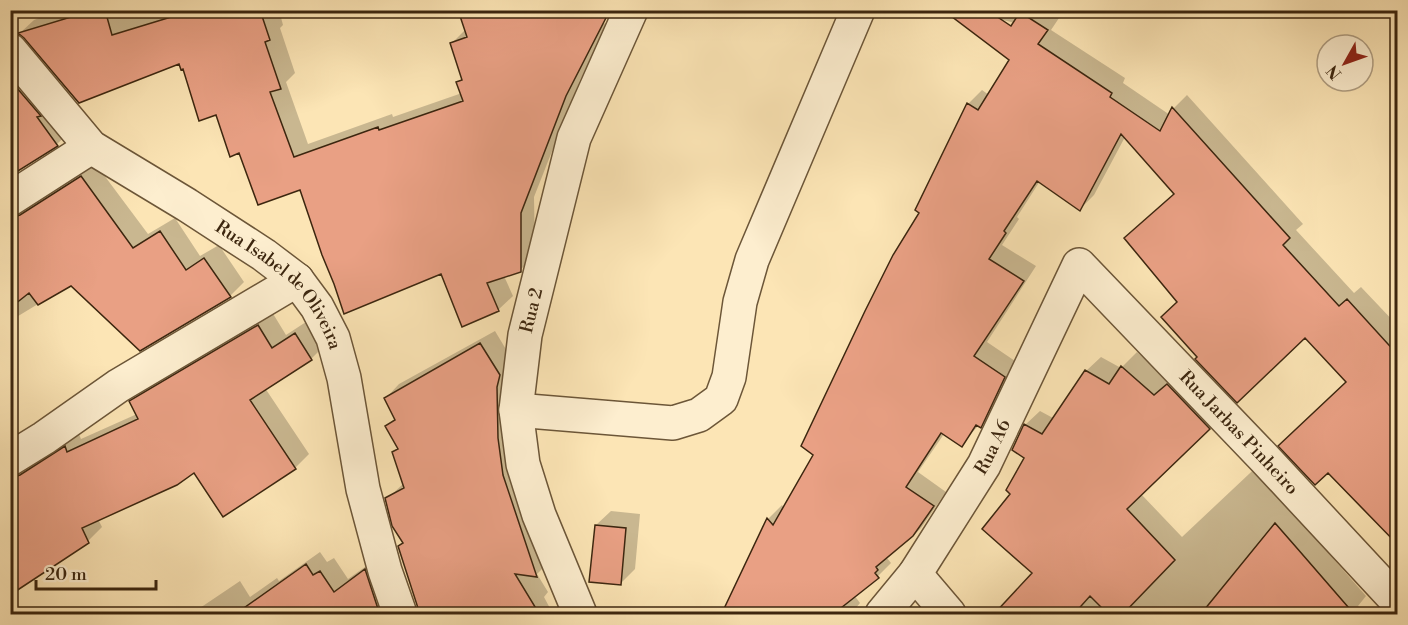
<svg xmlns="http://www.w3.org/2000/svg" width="1408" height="625" viewBox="0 0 1408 625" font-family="'Libre Bodoni',serif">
<rect width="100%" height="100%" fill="#fce5b5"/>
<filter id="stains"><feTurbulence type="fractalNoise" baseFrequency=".00333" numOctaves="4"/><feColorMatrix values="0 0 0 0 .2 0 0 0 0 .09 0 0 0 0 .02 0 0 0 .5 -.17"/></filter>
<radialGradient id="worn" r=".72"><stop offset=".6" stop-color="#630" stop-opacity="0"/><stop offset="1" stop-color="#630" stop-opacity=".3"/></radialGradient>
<path fill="#0003" fill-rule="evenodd" d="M 37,10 L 279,10 L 283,25 L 280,28 L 295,73 L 286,82 L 308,144 L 392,114 L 393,117 L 462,93 L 458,83 L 463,78 L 452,43 L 466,29 L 601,25 L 610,21 L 580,80 L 534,197 L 535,256 L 520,270 L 504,276 L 513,296 L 498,310 L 442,272 L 240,151 L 217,113 L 180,62 L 20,33 L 34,20 L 39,18 Z
M 957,10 L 1056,10 L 1055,12 L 1061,15 L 1051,30 L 1125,78 L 1123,83 L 1170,115 L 1174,108 L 1187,95 L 1303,224 L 1296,230 L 1354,293 L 1361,287 L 1398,326 L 1398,331 L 1392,336 L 1398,341 L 1398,544 L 1348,381 L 1305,336 L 1199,357 L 1179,301 L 1175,193 L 1125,137 L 1094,195 L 1080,209 L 1040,181 L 1017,217 L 1019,219 L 1002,245 L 1036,266 L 987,342 L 1018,363 L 994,413 L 980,426 L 979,425 L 961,445 L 944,434 L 918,472 L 946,492 L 921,528 L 907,542 L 814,456 L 968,104 L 982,90 L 989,95 L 1011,60 ZM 999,19 L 1015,23 L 1012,28 Z
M 10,49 L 72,130 L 57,144 L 10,175 Z
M 95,163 L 148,234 L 175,218 L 200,256 L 219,245 L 244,282 L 230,296 L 71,284 L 10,321 L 10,197 Z
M 272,312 L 286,335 L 309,320 L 325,345 L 311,359 L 265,388 L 309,454 L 295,468 L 195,471 L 98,519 L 102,527 L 88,541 L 10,593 L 10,473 L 35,462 L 79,434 L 81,439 L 137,414 L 131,401 L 145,388 Z
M 495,331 L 513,361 L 550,561 L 537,574 L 548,592 L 544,597 L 553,614 L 420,614 L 404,542 L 387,499 L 404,483 L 394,453 L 399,447 L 387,426 L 396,417 L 386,398 L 399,384 Z
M 1137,352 L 1170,381 L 1224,414 L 1141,494 L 1182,537 L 1266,458 L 1289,508 L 1366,596 L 1358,606 L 1368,614 L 995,614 L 1034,573 L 1012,494 L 1026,458 L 1025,425 L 1040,411 L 1053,418 L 1086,371 L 1101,357 L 1121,368 Z
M 814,466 L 891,563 L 877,577 L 854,595 L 860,603 L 851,614 L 723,614 L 768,519 L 782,505 L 784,508 Z
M 611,511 L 640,514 L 635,569 L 620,584 L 596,525 Z
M 320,552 L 327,562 L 334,558 L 348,579 L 379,557 L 402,614 L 191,614 L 240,581 L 250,597 L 277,578 L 279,581 Z"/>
<path fill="#e9a084" stroke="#3c260f" stroke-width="1.5" d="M 94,10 L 105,10 L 112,35 L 194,10 L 260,10 L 270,40 L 265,42 L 281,89 L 270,92 L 294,157 L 378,127 L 379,130 L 463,101 L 456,82 L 462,80 L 450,43 L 467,37 L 458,10 L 610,10 L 566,96 L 521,213 L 521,272 L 487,283 L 499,311 L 462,327 L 441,274 L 344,314 L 334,284 L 322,255 L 300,190 L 258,205 L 239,153 L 230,157 L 216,115 L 199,121 L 183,69 L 181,70 L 179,64 L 79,103 L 24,38 L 18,33 Z
M 955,10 L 987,10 L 1011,26 L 1020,12 L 1048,30 L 1038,44 L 1112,93 L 1110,97 L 1160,131 L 1172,107 L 1290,238 L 1283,245 L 1339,306 L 1347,299 L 1398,355 L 1398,545 L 1328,473 L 1315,485 L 1278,446 L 1346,382 L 1305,338 L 1237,403 L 1195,359 L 1197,357 L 1161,317 L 1177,302 L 1124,238 L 1174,194 L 1121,134 L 1080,211 L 1037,181 L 1004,231 L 1006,233 L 989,259 L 1024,281 L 974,356 L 1005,377 L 981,428 L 976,425 L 962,447 L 941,433 L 906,487 L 934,506 L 913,536 L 876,567 L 878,570 L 875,573 L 879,578 L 832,615 L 721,615 L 767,518 L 773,525 L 813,455 L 801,446 L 865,311 L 893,255 L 919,213 L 915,210 L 967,103 L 978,110 L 1009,60 L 951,16 Z
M 10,80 L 41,116 L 37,117 L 58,146 L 10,176 Z
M 81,176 L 133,248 L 160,231 L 186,270 L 204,258 L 231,297 L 140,351 L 71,286 L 38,305 L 29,293 L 10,308 L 10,218 L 20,215 Z
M 258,325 L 272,348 L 295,333 L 312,360 L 250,400 L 296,469 L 223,517 L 194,473 L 177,485 L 82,528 L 89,543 L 10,595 L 10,478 L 20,475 L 65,446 L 67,452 L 138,419 L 129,401 Z
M 480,343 L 500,375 L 497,387 L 498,438 L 503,475 L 537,577 L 515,574 L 540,615 L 418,615 L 418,608 L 398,546 L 403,543 L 392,526 L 385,498 L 404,488 L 392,452 L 398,449 L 385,426 L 395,420 L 384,398 Z
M 1121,366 L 1154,395 L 1167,384 L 1210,429 L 1127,509 L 1175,560 L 1122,615 L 1109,615 L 1090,596 L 1073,615 L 993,615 L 1032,573 L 982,529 L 1010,494 L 1006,490 L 1024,458 L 1012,450 L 1024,424 L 1042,434 L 1085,370 L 1109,384 Z
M 1275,523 L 1296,547 L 1355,615 L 1200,615 Z
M 595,525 L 626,528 L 621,585 L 589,582 Z
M 306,564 L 313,575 L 320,571 L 334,592 L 365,569 L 380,615 L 234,615 Z"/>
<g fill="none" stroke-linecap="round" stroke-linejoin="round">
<g stroke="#6c5638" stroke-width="36">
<g id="minor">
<path id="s1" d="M 10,50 L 91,147 L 187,205 L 264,255 L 297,280 L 317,307 L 333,338 L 344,378 L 363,489 L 385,571 L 400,614"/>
<path d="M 10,199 L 91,147"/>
<path d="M 516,410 L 673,423 L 699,415 L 721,399 L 729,377 L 740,302 L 752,260 L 858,10"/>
<path d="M 10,459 L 44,438 L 118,386 L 297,280"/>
<path d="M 915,574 L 949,614"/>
<path id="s2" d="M 580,614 L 539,515 L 523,464 L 516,410 L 525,335 L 574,138 L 631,10"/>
<path id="s3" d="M 882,614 L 915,574 L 984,465 L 1079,265 L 1265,459 L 1398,602"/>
</g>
</g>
<use href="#minor" stroke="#fdeecf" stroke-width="33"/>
</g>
<g text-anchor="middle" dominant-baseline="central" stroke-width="5" stroke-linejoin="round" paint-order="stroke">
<g font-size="18" fill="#3c260f" stroke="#fdeecf">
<text stroke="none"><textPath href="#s1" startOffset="363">Rua Isabel de Oliveira</textPath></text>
<text stroke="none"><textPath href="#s2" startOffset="316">Rua 2</textPath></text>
<text stroke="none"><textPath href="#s3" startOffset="634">Rua Jarbas Pinheiro</textPath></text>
<text stroke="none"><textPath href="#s3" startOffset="201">Rua A6</textPath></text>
</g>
</g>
<rect width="1408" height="625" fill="none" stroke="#fce5b5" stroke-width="36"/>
<rect x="12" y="12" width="1384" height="601" fill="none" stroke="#3c260f" stroke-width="3"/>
<rect x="18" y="18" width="1372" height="589" fill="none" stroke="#3c260f" stroke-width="1.5"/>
<g transform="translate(1345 63) rotate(230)"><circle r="28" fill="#fdeecf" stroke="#b09e82" stroke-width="1.5"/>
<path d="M0-4.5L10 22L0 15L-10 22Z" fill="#8f2418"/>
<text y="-9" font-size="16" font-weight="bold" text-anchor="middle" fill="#3c260f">N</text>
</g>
<path d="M36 580v9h120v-9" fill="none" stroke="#3c260f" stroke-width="3"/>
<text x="45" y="580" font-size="18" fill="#3c260f" stroke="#fdeecf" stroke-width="4.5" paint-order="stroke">20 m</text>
<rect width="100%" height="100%" filter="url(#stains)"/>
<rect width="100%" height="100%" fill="url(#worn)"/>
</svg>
